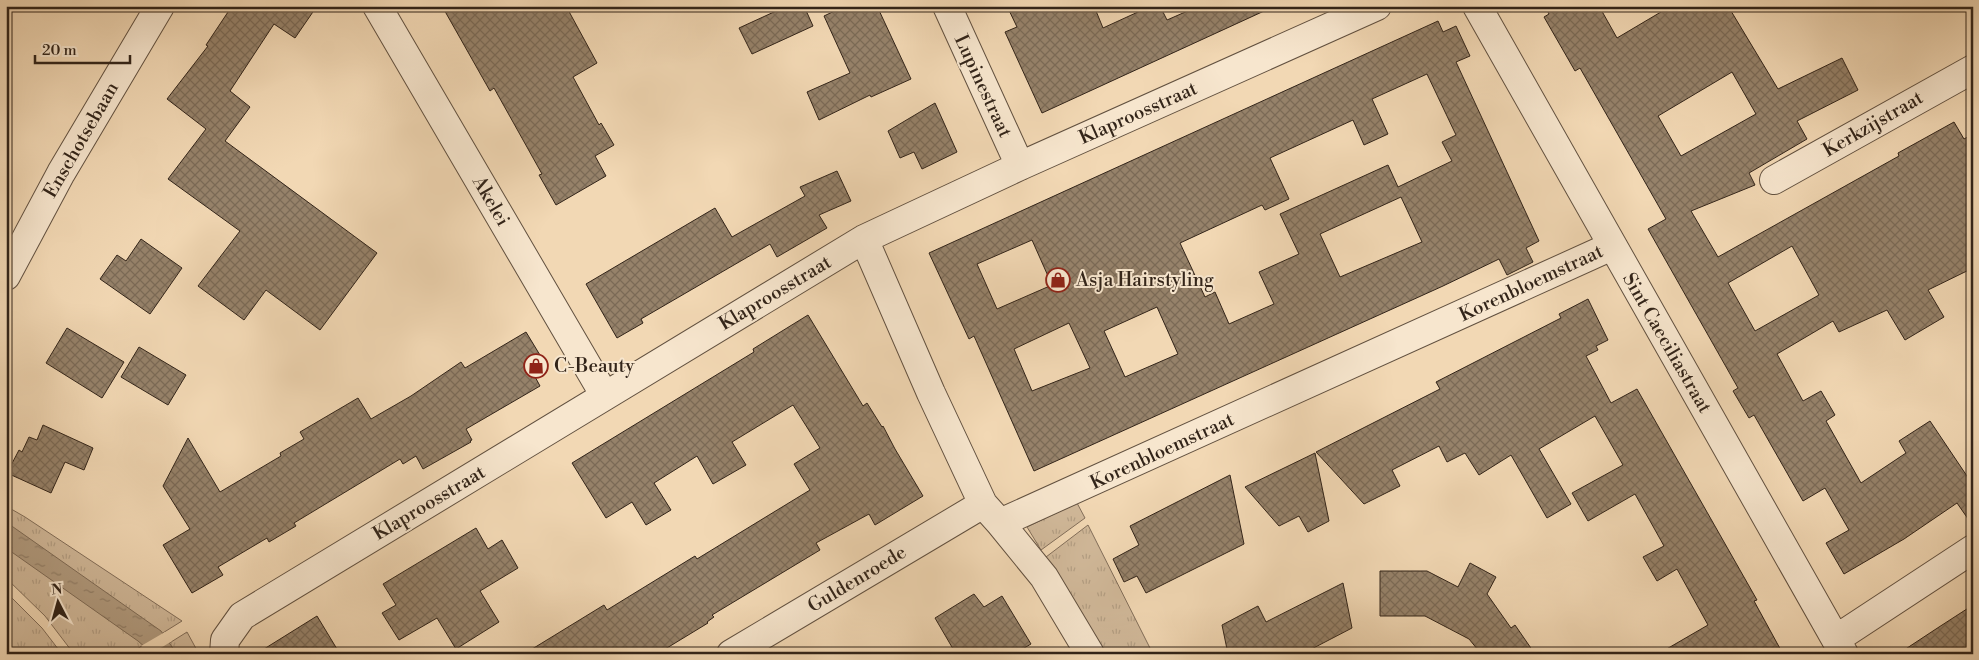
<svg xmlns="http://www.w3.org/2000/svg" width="1979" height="660" viewBox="0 0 1979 660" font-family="'Libre Bodoni',serif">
<defs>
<pattern id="grass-tufts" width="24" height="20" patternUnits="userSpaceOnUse" patternTransform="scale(1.25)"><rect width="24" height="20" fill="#d1b99a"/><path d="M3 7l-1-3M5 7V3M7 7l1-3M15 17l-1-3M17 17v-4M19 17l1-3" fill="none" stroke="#b49f84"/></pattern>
<pattern id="water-ripples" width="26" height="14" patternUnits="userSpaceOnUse" patternTransform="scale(1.25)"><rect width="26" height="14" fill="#b19b7f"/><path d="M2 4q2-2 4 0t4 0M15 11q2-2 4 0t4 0" fill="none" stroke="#917e67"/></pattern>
<pattern id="building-cross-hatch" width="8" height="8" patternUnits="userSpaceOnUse" patternTransform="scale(1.25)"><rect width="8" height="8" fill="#96826a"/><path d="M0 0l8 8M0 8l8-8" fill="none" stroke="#7b6a56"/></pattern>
</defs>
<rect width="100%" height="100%" fill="#f2d8b4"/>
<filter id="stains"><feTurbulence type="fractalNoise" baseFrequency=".004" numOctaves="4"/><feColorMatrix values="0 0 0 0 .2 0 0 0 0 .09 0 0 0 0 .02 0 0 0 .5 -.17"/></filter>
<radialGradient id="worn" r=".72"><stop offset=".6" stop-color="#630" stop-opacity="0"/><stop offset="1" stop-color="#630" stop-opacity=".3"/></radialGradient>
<path fill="url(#grass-tufts)" stroke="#826e5a" d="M 1077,503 L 1085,518 L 1041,550 L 1027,527 Z
M 6,506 L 25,517 L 182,621 L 129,654 L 74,654 L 45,616 L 6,578 Z
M 1088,525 L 1153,654 L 1105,654 L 1046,557 Z
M 6,592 L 42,628 L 62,654 L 6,654 Z
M 187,632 L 199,654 L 152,654 Z"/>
<path fill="url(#water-ripples)" stroke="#7e6b56" d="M 6,522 L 161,631 L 177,654 L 153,654 L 138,641 L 6,548 Z"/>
<path fill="#f2d8b4" d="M 165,632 L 172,641 L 151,654 L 141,646 Z"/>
<path fill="url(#building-cross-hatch)" stroke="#322419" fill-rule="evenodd" d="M 232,6 L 317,6 L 295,38 L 274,24 L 230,91 L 250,107 L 225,141 L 377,253 L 320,330 L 266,290 L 244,320 L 198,286 L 240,231 L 168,179 L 206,129 L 167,99 L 208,46 L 206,45 Z
M 442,6 L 566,6 L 597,63 L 573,77 L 599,125 L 601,123 L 614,145 L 595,156 L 606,176 L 556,205 L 539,175 L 542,174 L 494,88 L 490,91 Z
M 787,6 L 804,6 L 813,26 L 752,54 L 739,28 Z
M 845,6 L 877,6 L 911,79 L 871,97 L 870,95 L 819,120 L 807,92 L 850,73 L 824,16 Z
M 1007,6 L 1094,6 L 1103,28 L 1151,6 L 1160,6 L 1167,20 L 1199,6 L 1275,6 L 1042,113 L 1005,32 L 1017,27 Z
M 1545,6 L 1599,6 L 1617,38 L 1671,6 L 1728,6 L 1778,89 L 1842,58 L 1858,90 L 1797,121 L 1807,139 L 1749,173 L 1755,185 L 1691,211 L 1718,257 L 1899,156 L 1898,153 L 1954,122 L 1964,139 L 1973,134 L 1973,268 L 1928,290 L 1944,317 L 1905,340 L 1887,310 L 1839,332 L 1833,321 L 1777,354 L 1803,401 L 1821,391 L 1835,415 L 1826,421 L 1861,483 L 1906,453 L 1899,441 L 1930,421 L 1973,485 L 1973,526 L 1957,503 L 1904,539 L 1844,574 L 1826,543 L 1849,530 L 1825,488 L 1803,501 L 1754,415 L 1749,418 L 1733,391 L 1738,388 L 1648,229 L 1666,219 L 1580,68 L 1575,71 L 1544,17 L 1549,14 ZM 1732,72 L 1756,114 L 1681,156 L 1658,116 ZM 1792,246 L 1819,295 L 1755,331 L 1728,283 Z
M 1438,21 L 1443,32 L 1456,26 L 1470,56 L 1456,62 L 1539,241 L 1526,248 L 1533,262 L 1507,275 L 1499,259 L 1443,286 L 1034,471 L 974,336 L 969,339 L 929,253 ZM 1427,74 L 1456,135 L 1442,142 L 1452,161 L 1398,187 L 1388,165 L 1280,214 L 1299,254 L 1259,272 L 1274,304 L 1229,324 L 1215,292 L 1205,297 L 1180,243 L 1262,205 L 1265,210 L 1289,199 L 1270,158 L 1353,120 L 1364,145 L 1388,134 L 1372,99 ZM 1401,197 L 1422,242 L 1340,277 L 1320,234 ZM 1032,240 L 1052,285 L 997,309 L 977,264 ZM 1157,307 L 1178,354 L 1125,377 L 1104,331 ZM 1069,323 L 1090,368 L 1032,391 L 1014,349 Z
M 935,103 L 957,152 L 922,169 L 914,152 L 900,158 L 888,131 Z
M 837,171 L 851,201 L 819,215 L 827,228 L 777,257 L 770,244 L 641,319 L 643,323 L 617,338 L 586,284 L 715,208 L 732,237 L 805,196 L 800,187 Z
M 141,239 L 182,268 L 150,314 L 100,279 L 117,255 L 126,261 Z
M 1588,299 L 1608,340 L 1596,346 L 1598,350 L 1586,356 L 1611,403 L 1637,389 L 1757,600 L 1754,601 L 1783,654 L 1658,654 L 1708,625 L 1677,569 L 1657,581 L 1643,557 L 1664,546 L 1635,494 L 1588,521 L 1572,493 L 1623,465 L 1595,416 L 1539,449 L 1571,504 L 1547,518 L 1511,455 L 1479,475 L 1465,453 L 1447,462 L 1439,446 L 1392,470 L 1400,486 L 1364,504 L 1316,452 L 1440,389 L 1436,382 L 1561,318 L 1559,314 Z
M 808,315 L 863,406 L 867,403 L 882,427 L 883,426 L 895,449 L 923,496 L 875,525 L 869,514 L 816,543 L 820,550 L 712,615 L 714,617 L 707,622 L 708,623 L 657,654 L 524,654 L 604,605 L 607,610 L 695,556 L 697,559 L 810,490 L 794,464 L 820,448 L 793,405 L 732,442 L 746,465 L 713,484 L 697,456 L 654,483 L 671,510 L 646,525 L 632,502 L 606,518 L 572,463 L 754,352 L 753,349 Z
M 67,328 L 124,362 L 102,398 L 46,363 Z
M 526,332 L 546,365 L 533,373 L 540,386 L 466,429 L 472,440 L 470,441 L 471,442 L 423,469 L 416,456 L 403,464 L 400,459 L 294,523 L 296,526 L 269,542 L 267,538 L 218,567 L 223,575 L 192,593 L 163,545 L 190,529 L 163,486 L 188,438 L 220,492 L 281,456 L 280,453 L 304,439 L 300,432 L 358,398 L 371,419 L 411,396 L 461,362 L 465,368 Z
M 139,347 L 186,375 L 168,405 L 121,377 Z
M 43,425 L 93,448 L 84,470 L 65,462 L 51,493 L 7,473 L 19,450 L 22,452 L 29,437 L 37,440 Z
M 1315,453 L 1329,521 L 1308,532 L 1299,516 L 1279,526 L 1245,487 Z
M 1230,475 L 1244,544 L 1146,593 L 1137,576 L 1124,582 L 1113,559 L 1139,545 L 1130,526 Z
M 476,528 L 488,549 L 502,540 L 518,568 L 480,591 L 499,622 L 456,649 L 437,618 L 399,640 L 382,613 L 396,605 L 383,584 Z
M 1470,563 L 1496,577 L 1487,594 L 1511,628 L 1515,625 L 1535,654 L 1472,654 L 1478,650 L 1469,639 L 1425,616 L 1380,616 L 1380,571 L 1427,571 L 1458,587 Z
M 1343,583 L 1352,628 L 1302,654 L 1228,654 L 1222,625 L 1258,606 L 1266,622 Z
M 974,594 L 984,607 L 1002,596 L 1031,644 L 1014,654 L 956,654 L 935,618 Z
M 1973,605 L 1973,654 L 1898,654 L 1939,627 Z
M 317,616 L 340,654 L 256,654 Z"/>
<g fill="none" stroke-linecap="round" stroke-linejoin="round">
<g stroke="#625140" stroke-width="30">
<path id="minor" d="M 377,6 L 605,396
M 947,6 L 1020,166
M 1477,6 L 1844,654
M 1774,180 L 1973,69
M 864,239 L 931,393 L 983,504 L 1000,523 L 1612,246
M 1000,523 L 1044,577 L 1090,654
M 1836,639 L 1973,549
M 224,654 L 225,640 L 242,616 L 864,239 L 1020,166 L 1377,6
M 731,654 L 983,504"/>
</g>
<g stroke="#625140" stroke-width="30">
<path id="tertiary" d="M 6,276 L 61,173 L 160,6"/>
</g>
<use href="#minor" stroke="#f7e6ce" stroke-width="28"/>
<use href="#tertiary" stroke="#f7e6ce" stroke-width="28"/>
</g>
<defs>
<g id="shop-ring" transform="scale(1.25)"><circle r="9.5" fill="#f7e6ce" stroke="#8f2418" stroke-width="1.5"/><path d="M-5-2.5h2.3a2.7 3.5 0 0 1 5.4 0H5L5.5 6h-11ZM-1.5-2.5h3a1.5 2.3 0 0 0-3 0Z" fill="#8f2418"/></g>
</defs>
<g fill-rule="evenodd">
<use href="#shop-ring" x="1058" y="280"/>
<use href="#shop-ring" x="536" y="366"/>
</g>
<g text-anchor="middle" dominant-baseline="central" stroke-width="4" stroke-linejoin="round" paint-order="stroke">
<g font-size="19" fill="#322419" stroke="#f7e6ce">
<text transform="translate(983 86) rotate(65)">Lupinestraat</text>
<text transform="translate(1138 113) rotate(-24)">Klaproosstraat</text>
<text transform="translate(1873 124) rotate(-30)">Kerkzijstraat</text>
<text transform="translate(81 140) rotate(-60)">Enschotsebaan</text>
<text transform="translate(491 201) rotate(60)">Akelei</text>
<text transform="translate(1531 283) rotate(-25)">Korenbloemstraat</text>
<text transform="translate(775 293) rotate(-31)">Klaproosstraat</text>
<text transform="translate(1667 343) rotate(60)">Sint Caeciliastraat</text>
<text transform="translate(1162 451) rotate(-25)">Korenbloemstraat</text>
<text transform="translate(429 503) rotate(-31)">Klaproosstraat</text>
<text transform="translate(857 579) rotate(-31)">Guldenroede</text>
</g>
<g font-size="19" fill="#322419" stroke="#f7e6ce" text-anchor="start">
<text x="1076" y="280">Asja Hairstyling</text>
<text x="554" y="366">C-Beauty</text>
</g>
</g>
<rect width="1979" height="660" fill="none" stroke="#f2d8b4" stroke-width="25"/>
<rect x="8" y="8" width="1964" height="645" fill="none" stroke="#322419" stroke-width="2.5"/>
<rect x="12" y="12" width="1954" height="635" fill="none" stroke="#322419"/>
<g transform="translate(58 602) rotate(354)" stroke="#f7e6ce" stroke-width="4" paint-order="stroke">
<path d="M0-4L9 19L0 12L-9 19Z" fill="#322419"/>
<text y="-8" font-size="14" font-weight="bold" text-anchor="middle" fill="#322419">N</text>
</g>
<path d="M35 55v8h95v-8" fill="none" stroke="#322419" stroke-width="2.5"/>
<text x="42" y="55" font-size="15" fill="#322419" stroke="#f7e6ce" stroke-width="4" paint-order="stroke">20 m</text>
<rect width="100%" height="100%" filter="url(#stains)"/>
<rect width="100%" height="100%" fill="url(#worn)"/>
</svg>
